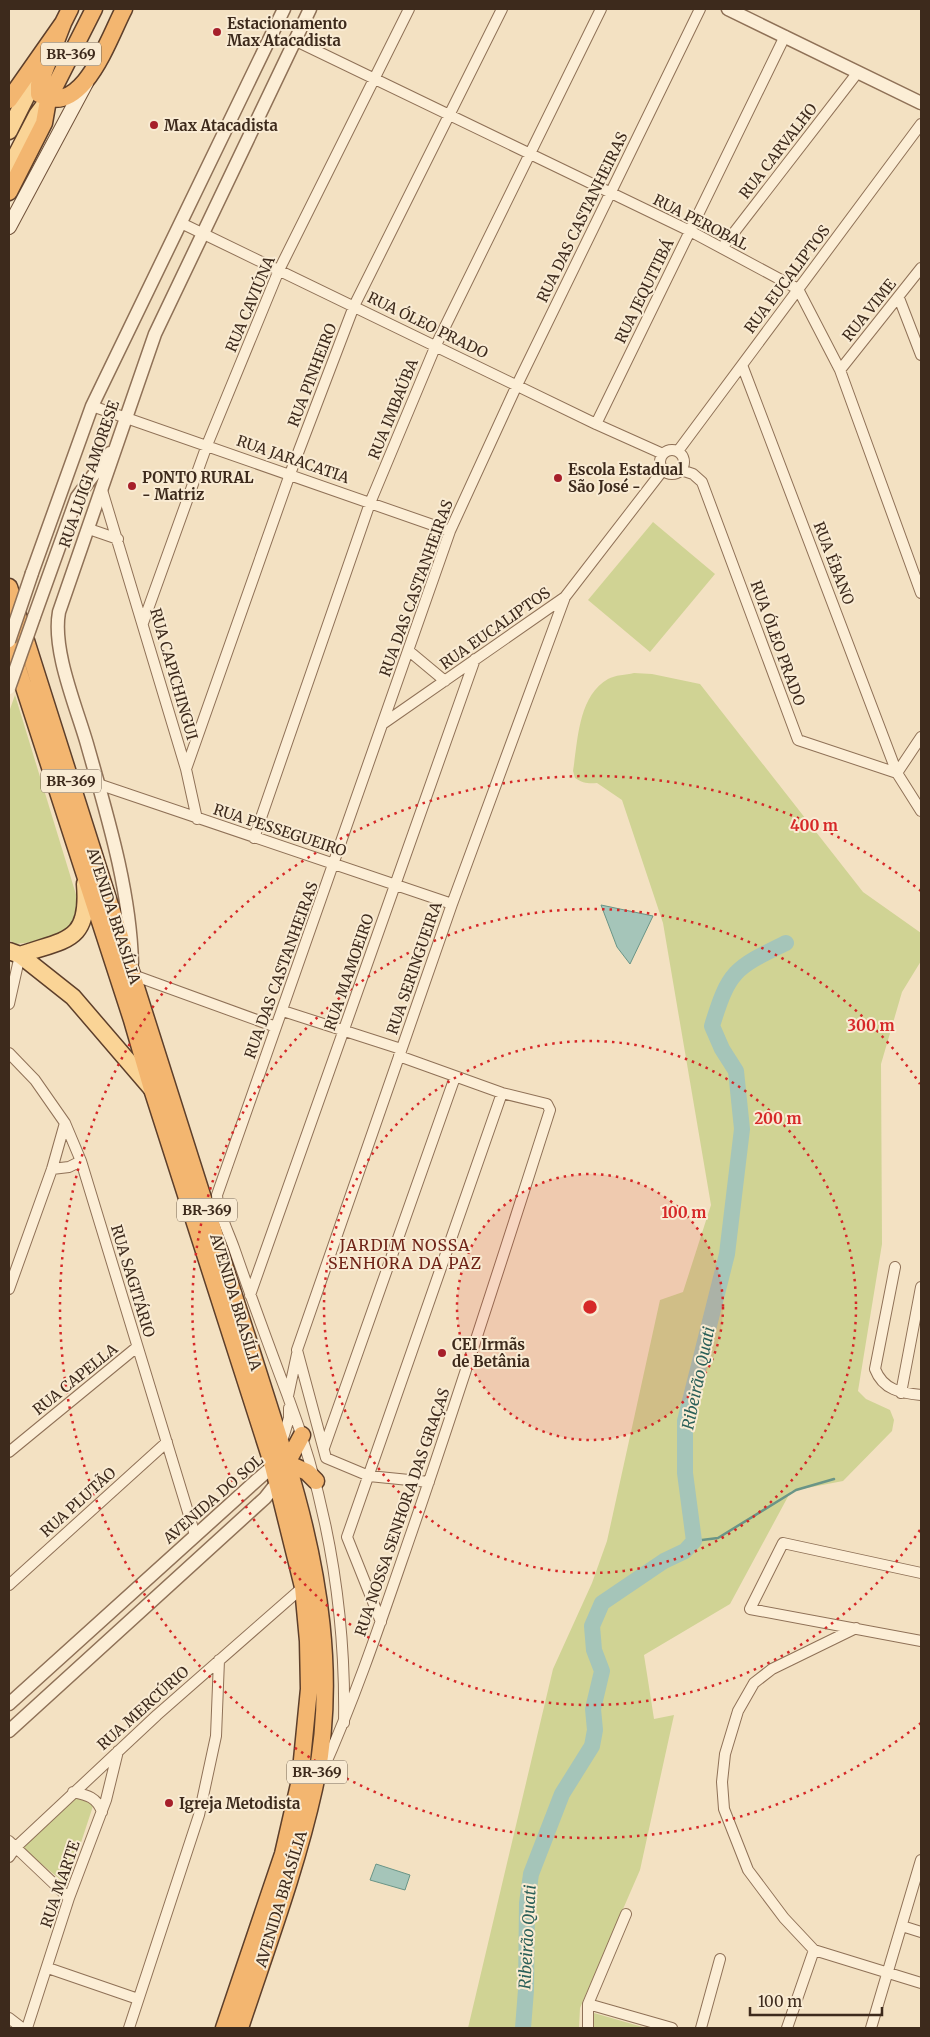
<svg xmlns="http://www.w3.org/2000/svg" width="930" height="2037" viewBox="0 0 930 2037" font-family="Merriweather,serif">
<rect width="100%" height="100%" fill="#f3e1c2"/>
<path fill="#d0d394" d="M 653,522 L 715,574 L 650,652 L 588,600 Z
M 634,673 L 652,674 L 700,684 L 863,892 L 921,933 L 921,961 L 902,992 L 881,1064 L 882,1244 L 858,1391 L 866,1399 L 890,1410 L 894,1420 L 892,1431 L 843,1481 L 791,1491 L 730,1604 L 644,1655 L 654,1719 L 674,1715 L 640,1870 L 580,2008 L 579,2028 L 468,2028 L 553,1669 L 592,1583 L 607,1541 L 660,1300 L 683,1292 L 711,1205 L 663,923 L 622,800 L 597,783 C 588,784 583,783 575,778 L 573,771 C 578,741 578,696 608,679 C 615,675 626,675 634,673 Z
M 15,695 L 78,901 L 72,924 L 50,940 L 16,944 L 9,940 L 9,712 Z
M 78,1797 L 91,1801 L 93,1806 L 67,1885 L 22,1848 L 73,1799 Z
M 594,2013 L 646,2028 L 594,2028 Z"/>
<path fill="#a5c5b9" stroke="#6a9587" d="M 601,905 L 653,916 L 630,964 L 617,947 Z
M 376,1864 L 410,1875 L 405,1890 L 370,1880 Z"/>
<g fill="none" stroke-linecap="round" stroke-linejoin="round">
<path stroke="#6a9587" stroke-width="2.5" d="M 694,1541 L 718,1538 L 796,1490 L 834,1479"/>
<path stroke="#a5c5b9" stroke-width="16" d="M 523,2028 L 526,1990 L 527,1903 L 531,1874 L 562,1794 L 592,1746 L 595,1730 L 593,1709 L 602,1671 L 594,1650 L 592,1626 L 602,1603 L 664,1561 L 685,1551 L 694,1541 L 685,1473 L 685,1421 L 727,1254 L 742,1129 L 736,1071 L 722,1049 L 712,1026 C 729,970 735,968 786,943"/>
<g stroke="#8f7157" stroke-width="12">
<path id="minor" d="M 294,40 L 690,231 L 798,289 L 840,370 L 921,593
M 181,223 L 596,424 L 663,454
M 722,248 L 858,72
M 899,298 L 921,355
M 742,365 L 897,773 L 921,811
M 840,370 L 921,268
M 92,406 L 450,531
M 596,424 L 785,36
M660 462a12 12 0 1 1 24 0a12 12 0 1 1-24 0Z
M 678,451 L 921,124
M 681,470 L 693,474 L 702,482 L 798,740 L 897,773
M 102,490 L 186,769 L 197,819
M 89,529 L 118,539
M 143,623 L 207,445 L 279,270 L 409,9
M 409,651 L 445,681
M 384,723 L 565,597 L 663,470
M 186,769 L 290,474 L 354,306 L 502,9
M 897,773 L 921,737
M 98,784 L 452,904
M 254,838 L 370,503 L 436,345 L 601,9
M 133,975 L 276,1027
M 9,1004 L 20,955
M 283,1011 L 401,1049
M 9,1053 L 35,1080 L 65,1123 L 81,1161 L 195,1535
M 52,1169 L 69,1167 L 81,1161
M 895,1267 L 875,1369 C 883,1390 901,1393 921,1395
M 9,1289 L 52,1169 L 65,1123
M 250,1295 L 475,659
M 901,1393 L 921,1287
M 288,1396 L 297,1354
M 281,1445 L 289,1418 L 289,1408
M 324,1448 L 455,1077
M 9,1452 L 137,1347
M 429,1482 L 369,1476 L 326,1458 L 297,1350 L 452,904 L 565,597
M 921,1573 L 783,1543 L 750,1609 L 921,1641
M 9,1585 L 167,1442
M 381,1622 L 347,1537 L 502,1093
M 856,1628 L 772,1669 L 754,1683 L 738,1711 L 725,1754 L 722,1782 L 724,1809 L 748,1870 L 784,1918 L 814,1950 L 921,1983
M 344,1723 C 346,1610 327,1500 287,1394 C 269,1346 251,1297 234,1248 C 228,1231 218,1212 217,1195 L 450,531 L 517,385 L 700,9
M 322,1772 C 357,1694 384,1612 412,1531 C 460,1392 505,1250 550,1110 L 547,1104 L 502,1093 L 399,1056
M 73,1792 C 87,1795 97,1797 102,1812
M 9,1841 L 69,1898
M 9,1857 L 16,1847 L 157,1715 L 303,1587
M 902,1926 L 921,1932
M 48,1968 L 138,1999
M 588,2004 L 672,2028
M 9,2018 L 22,2028
M 27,2028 L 69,1898 L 106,1800 L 118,1751
M 129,2028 L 199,1815 L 216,1736 L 219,1660
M 588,2028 L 588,2004 L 626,1914
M 701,2028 L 720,1959
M 787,2028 L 814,1950
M 871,2028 L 921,1860"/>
</g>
<g stroke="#8f7157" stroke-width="15">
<path id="tertiary" d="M 728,9 L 921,103
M 32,573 L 92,406 L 284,9
M 34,617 L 77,497 L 110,453
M 132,963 C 130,889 107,815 87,744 C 76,706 52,650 59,612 L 155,334 L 310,9
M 9,1704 L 257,1480 L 273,1466 L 280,1465
M 9,1731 L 265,1498 L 280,1479"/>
</g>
<g stroke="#71523a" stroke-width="16">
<path id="secondary" d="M 9,227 L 86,83"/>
</g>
<g stroke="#5d3f2b" stroke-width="19">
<path id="primary" d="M 9,131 L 41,67
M 9,169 L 37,115 L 48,100
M 9,951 L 20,955 L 73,997 L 152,1089
M 20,955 C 65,939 90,943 85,884"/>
</g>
<g stroke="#5d3f2b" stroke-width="19">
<path id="trunk" d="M 63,23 L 39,85 L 39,94 C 83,119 109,37 124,9
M 9,100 L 63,23 L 70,9
M 9,192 L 44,123 L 48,100 L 94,9
M 9,587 L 287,1463 C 319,1568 338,1680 314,1789 C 296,1870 266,1949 240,2028
M 9,641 L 132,1020 L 152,1089 L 273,1466 L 303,1587 L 308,1641 L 309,1689 L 300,1780 L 283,1854 L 224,2028
M 287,1463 L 307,1472 L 316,1481
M 287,1463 L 302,1435"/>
</g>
<use href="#minor" stroke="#fceed6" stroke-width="10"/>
<use href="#tertiary" stroke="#fceed6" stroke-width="12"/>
<use href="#secondary" stroke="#fceed6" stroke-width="14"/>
<use href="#primary" stroke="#fad496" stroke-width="16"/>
<use href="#trunk" stroke="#f3b670" stroke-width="16"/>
<g stroke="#8f7157" stroke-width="15" stroke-linecap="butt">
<path id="tertiary-bridge" d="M 9,641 L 32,573
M 9,688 L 34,617"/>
</g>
<use href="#tertiary-bridge" stroke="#fceed6" stroke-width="12"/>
</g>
<circle cx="590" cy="1307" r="133" fill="#d62828" fill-opacity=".12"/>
<g fill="none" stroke="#d62828" stroke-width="2.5" stroke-dasharray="2.5 5">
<circle cx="590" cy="1307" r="133"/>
<circle cx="590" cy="1307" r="266"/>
<path d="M920 1530A398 398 0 1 1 920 1084"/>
<path d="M921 1723A531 531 0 1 1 921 891"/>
</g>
<g fill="#a61f2a" stroke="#f9ebd3" stroke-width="2">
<circle cx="217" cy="32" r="5"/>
<circle cx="154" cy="125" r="5"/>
<circle cx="558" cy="478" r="5"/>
<circle cx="132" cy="486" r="5"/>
<circle cx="442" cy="1353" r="5"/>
<circle cx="169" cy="1803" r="5"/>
</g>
<g text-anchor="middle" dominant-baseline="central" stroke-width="4" stroke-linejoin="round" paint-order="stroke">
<g fill="#f9ebd3" stroke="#756453" stroke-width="1">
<rect x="41" y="42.5" width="60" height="23" rx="4"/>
<rect x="41" y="769.5" width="60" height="23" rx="4"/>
<rect x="177" y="1198.5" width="60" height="23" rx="4"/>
<rect x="287" y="1760.5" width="60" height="23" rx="4"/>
</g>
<g font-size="14" font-weight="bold" fill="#3d2a1c">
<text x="71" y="54">BR-369</text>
<text x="71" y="781">BR-369</text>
<text x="207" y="1210">BR-369</text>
<text x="317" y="1772">BR-369</text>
</g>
<g font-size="15" font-weight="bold" fill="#3d2a1c" stroke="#f9ebd3" text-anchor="start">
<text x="227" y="23">Estacionamento<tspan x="227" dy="17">Max Atacadista</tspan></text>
<text x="164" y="125">Max Atacadista</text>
<text x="568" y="469">Escola Estadual<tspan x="568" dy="17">São José -</tspan></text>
<text x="142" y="477">PONTO RURAL<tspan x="142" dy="17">- Matriz</tspan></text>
<text x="452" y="1344">CEI Irmãs<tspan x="452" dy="17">de Betânia</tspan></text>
<text x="179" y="1803">Igreja Metodista</text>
</g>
<g font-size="15" fill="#3d2a1c" stroke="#f9ebd3">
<text transform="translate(778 151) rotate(-52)">RUA CARVALHO</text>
<text transform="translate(582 217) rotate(-64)">RUA DAS CASTANHEIRAS</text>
<text transform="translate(701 222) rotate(27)">RUA PEROBAL</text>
<text transform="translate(787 279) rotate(-53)">RUA EUCALIPTOS</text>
<text transform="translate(644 291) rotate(-64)">RUA JEQUITIBÁ</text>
<text transform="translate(250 304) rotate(-67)">RUA CAVIÚNA</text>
<text transform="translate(869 310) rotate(-51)">RUA VIME</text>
<text transform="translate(428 325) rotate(26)">RUA ÓLEO PRADO</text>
<text transform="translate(312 375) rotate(-69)">RUA PINHEIRO</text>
<text transform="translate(393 409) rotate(-68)">RUA IMBAÚBA</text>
<text transform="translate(293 459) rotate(19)">RUA JARACATIA</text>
<text transform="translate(89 474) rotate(-71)">RUA LUIGI AMORESE</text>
<text transform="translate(834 563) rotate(69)">RUA ÉBANO</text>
<text transform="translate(416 588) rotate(-70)">RUA DAS CASTANHEIRAS</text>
<text transform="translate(495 628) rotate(-35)">RUA EUCALIPTOS</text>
<text transform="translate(778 643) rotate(70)">RUA ÓLEO PRADO</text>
<text transform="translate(174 674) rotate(74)">RUA CAPICHINGUI</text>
<text transform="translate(280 830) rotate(18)">RUA PESSEGUEIRO</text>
<text transform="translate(114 916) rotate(72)">AVENIDA BRASÍLIA</text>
<text transform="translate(414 968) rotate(-71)">RUA SERINGUEIRA</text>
<text transform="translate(281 970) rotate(-70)">RUA DAS CASTANHEIRAS</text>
<text transform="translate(349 972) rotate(-71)">RUA MAMOEIRO</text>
<text transform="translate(133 1281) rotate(73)">RUA SAGITÁRIO</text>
<text transform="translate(236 1302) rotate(73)">AVENIDA BRASÍLIA</text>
<text transform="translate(75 1379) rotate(-39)">RUA CAPELLA</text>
<text transform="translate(213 1499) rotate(-41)">AVENIDA DO SOL</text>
<text transform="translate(78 1502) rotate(-42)">RUA PLUTÃO</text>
<text transform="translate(402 1512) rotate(-71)">RUA NOSSA SENHORA DAS GRAÇAS</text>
<text transform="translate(143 1708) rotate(-42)">RUA MERCÚRIO</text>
<text transform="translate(60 1884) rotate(-71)">RUA MARTE</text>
<text transform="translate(281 1899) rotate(-73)">AVENIDA BRASÍLIA</text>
</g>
<g font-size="16" letter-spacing="1" fill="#6f2317" stroke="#f9ebd3">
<text x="405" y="1245">JARDIM NOSSA<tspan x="405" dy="18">SENHORA DA PAZ</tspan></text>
</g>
<g font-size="16" font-style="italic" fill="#2a5f58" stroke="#f9ebd3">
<text transform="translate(698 1378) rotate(-78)">Ribeirão Quati</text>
<text transform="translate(527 1937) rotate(-87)">Ribeirão Quati</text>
</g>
</g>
<circle cx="590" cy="1307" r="8" fill="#d62828" stroke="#f9ebd3" stroke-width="2.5"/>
<g font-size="15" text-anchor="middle" font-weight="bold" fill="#d62828" stroke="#f9ebd3" stroke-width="4" stroke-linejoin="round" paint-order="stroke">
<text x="814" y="831">400 m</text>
<text x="871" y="1031">300 m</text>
<text x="778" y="1124">200 m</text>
<text x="684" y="1218">100 m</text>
</g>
<rect width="930" height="2037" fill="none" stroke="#3d2a1c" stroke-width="20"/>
<path d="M750 2007v8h132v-8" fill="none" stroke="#3d2a1c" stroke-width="2.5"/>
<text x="758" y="2007" font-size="15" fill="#3d2a1c" stroke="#f9ebd3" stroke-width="4" paint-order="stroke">100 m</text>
</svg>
